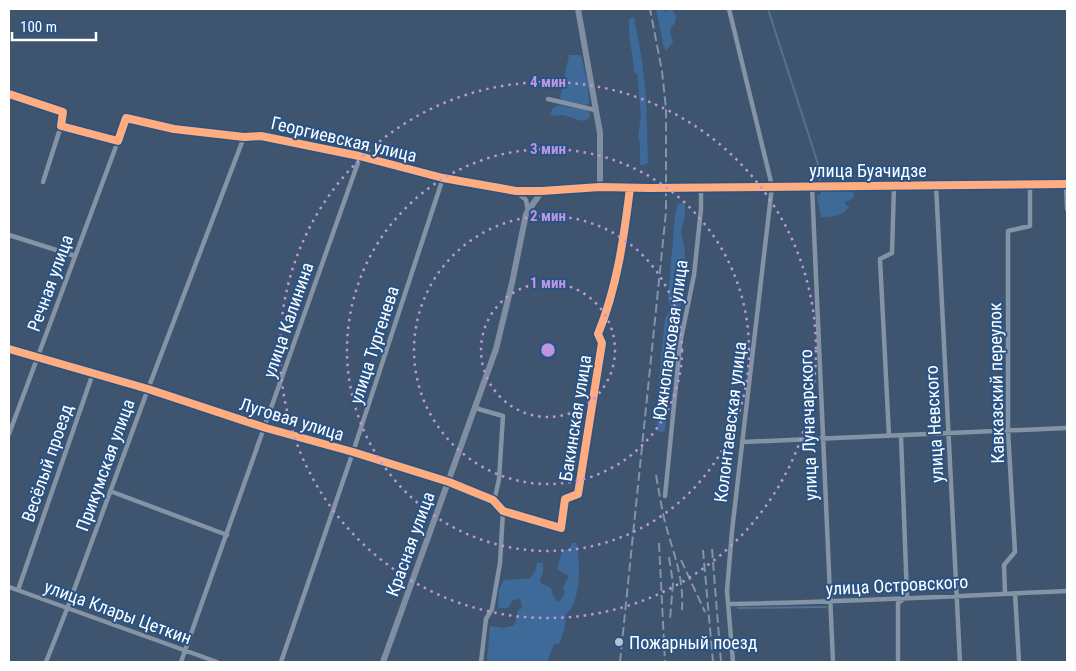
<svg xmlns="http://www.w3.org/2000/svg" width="1076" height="671" viewBox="0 0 1076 671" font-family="'Roboto Condensed',sans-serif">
<rect width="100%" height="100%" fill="#3e546f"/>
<path fill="#3d6a99" d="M 656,9 L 662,9 L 666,12 L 667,9 L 673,9 L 673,11 L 676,16 L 675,23 L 671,27 L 670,33 L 673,42 L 666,51 L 663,44 Z
M 634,17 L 642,60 L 646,96 L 648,163 L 644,165 L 640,165 L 640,143 L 638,138 L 641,114 L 637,74 L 634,72 C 633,54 628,37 629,19 Z
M 569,55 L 581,55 L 588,85 L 589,104 L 586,105 L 563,101 L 560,98 Z
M 558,105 L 586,110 L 590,114 L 590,118 L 582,121 L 563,115 L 554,116 L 550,115 L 552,109 Z
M 826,191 L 853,192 L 854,196 L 851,200 L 845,202 L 845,204 L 849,207 C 842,217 832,217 821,217 L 817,196 Z
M 682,203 L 685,205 L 685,216 L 681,230 L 685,250 L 683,295 L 676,327 L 665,431 L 659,433 L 657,428 L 657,400 L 665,318 C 671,311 671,307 668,298 L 675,216 L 677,205 Z
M 572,543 L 576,543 C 581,559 581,604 566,614 L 564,631 L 559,644 L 554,644 L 547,662 L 487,662 L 490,626 C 500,627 506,630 515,624 L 518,610 L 522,608 L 520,598 L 512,601 L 508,608 L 498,608 L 499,590 L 504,580 L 530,578 L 535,572 L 537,563 L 543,563 L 543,573 L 540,579 L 541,583 L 551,588 L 553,596 L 558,602 L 565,594 L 563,587 L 569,576 L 557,569 L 562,551 L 569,549 Z"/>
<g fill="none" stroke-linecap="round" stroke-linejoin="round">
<path stroke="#547192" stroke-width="2" d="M 768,9 L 819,167 L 820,181
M 822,191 L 822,193
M 738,608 L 826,607"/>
<path stroke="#5b6e85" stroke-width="6" stroke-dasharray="6 3" stroke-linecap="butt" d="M 650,188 L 670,188"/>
<path stroke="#8494a5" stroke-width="4.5" d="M 729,9 L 772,186 L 732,531 L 727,591 L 733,662
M 9,94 L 63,112 L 61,126 L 118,141 L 126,118 L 174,129 L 244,137 L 261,136 L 359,156 L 443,178 L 516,191 L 542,191
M 548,99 L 595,110
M 43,182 L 61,126
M 1066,184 L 1067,209
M 936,185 L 960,662
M 812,186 L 833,662
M 516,191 L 526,200 L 528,211
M 9,235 L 75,256
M 9,349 L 148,389 L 266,428 L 353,452 L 449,482 L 493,500 L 503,511 L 561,528 L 565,499 L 578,494 L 602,343 L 598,334 C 617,288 624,237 630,188
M 475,408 L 503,416 L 499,479 L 494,502
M 9,434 L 118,141
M 889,436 L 880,259 L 892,253 L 894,186
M 742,442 L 1067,428
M 110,491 L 227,535
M 665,496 L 680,344 L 694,275 L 701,209 L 701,188
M 9,587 L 217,662
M 18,590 L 93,373
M 1015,593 L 1019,662
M 1005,594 L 1004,565 L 1015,552 L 1008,431 L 1008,231 L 1030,226 L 1030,184
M 729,604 C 842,602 954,596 1067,591
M 46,662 L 67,609 L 148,389 L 244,137
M 181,662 L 360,157
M 281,662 L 353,452 L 443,178
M 481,662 L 486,619 L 492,609 L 500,563 L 503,511
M 898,662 L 898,603 L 907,597 L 901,436"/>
<path stroke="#7f8fa1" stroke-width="6" d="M 578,9 L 600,133 L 600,187
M 670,188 L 1067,184
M 383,662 L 496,349 L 512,283 L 526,214 L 542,191 L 600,187 L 650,188"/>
<path stroke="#8493a5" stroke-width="2" stroke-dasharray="9 4" stroke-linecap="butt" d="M 656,475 C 659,491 661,506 665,522 C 673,553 684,576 682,610
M 659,543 L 665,662
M 712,549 L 721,662
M 703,550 L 713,662
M 669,557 L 673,583 L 670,619
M 681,560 L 705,612
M 620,662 L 666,212 L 666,109 L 662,71 L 650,9"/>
<g stroke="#295384" stroke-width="11">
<path id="cycleway" d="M 9,94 L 63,112 L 61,126 L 118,141 L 126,118 L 174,129 L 244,137 L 261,136 L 359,156 L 443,178 L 516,191 L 542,191 L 600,187 L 650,188 L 1067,184
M 9,349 L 148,389 L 266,428 L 353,452 L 449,482 L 493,500 L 503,511 L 561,528 L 565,499 L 578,494 L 602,343 L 598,334 C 617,288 624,237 630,188"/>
</g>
<use href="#cycleway" stroke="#ffac80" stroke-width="8"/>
</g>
<g fill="none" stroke="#bd96df" stroke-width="2.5" stroke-dasharray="2.5 5">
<circle cx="548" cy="350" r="67"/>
<circle cx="548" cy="350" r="134"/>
<circle cx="548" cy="350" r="201"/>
<circle cx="548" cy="350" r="268"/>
</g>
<circle fill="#bbc3cd" stroke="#295384" stroke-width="2" cx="619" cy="642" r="5"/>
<g text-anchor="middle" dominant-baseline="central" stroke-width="4" stroke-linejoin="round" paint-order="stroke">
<g font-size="18" fill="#fff" stroke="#295384">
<text transform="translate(344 139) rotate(13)">Георгиевская улица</text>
<text x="868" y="170">улица Буачидзе</text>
<text transform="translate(50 283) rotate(-70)">Речная улица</text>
<text transform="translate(288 320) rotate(-71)">улица Калинина</text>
<text transform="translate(670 340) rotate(-82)">Южнопарковая улица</text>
<text transform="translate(374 345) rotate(-72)">улица Тургенева</text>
<text transform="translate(996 383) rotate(-91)">Кавказский переулок</text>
<text transform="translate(575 418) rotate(-81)">Бакинская улица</text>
<text transform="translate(292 419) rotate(17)">Луговая улица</text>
<text transform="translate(730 422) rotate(-83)">Колонтаевская улица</text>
<text transform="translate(934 424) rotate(-93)">улица Невского</text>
<text transform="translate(808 425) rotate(-92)">улица Луначарского</text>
<text transform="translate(47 463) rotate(-71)">Весёлый проезд</text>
<text transform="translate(105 465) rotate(-70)">Прикумская улица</text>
<text transform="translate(410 544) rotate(-70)">Красная улица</text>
<text transform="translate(897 585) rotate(-3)">улица Островского</text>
<text transform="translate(118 612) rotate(20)">улица Клары Цеткин</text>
</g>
<g font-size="18" fill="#fff" stroke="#295384" text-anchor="start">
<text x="629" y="642">Пожарный поезд</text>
</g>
</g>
<circle cx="548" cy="350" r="8" fill="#bd96df" stroke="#295384" stroke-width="2.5"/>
<g font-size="15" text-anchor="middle" font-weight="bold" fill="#bd96df" stroke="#295384" stroke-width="4" stroke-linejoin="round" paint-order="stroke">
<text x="548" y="87">4 мин</text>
<text x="548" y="154">3 мин</text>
<text x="548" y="221">2 мин</text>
<text x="548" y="288">1 мин</text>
</g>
<rect width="1076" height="671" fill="none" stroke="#ffffff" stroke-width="20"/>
<path d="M12 32v8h84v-8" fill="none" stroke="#ffffff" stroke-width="2.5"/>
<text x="20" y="32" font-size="15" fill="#ffffff" stroke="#295384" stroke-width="4" paint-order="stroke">100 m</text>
</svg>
